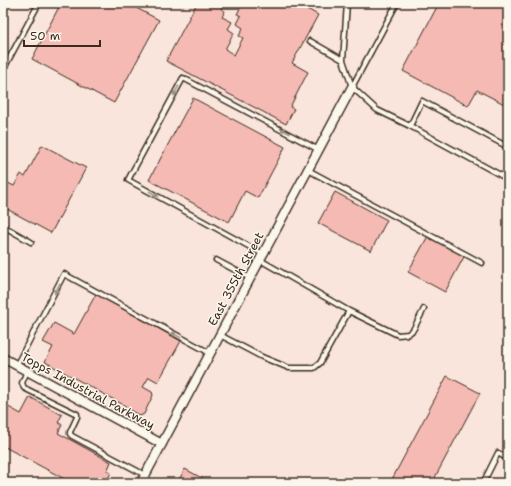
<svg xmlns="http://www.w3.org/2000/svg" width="511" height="486" viewBox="0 0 511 486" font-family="'Shantell Sans',sans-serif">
<rect width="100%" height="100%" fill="#f9e5db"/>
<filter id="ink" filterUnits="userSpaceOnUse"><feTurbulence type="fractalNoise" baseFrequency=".025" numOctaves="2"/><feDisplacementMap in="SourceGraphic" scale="8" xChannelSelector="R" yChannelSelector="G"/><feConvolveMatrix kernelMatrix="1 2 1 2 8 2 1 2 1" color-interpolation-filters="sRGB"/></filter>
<g filter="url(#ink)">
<path fill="#f5bab4" stroke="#3b2a1e" d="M 61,3 L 127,3 L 159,20 L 114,103 L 32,59 Z
M 197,3 L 224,3 L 221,9 L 225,11 L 222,17 L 232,22 L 228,29 L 234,33 L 225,49 L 234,55 L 243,38 L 239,36 L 243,28 L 237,24 L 241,16 L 237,14 L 243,3 L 296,3 L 318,15 L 292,63 L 308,72 L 290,107 L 294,109 L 286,124 L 166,61 Z
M 439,3 L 508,3 L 508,106 L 477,90 L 468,106 L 403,71 Z
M 193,98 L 285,147 L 258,198 L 245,191 L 229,222 L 149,180 Z
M 42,145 L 86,168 L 51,233 L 7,209 L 3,216 L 3,187 L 6,182 L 14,186 L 21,174 L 25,177 Z
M 335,192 L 387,220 L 371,251 L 318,223 Z
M 428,236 L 465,255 L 445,292 L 408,272 Z
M 96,294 L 181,341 L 158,382 L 149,377 L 143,387 L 152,392 L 153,395 L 144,414 L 140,416 L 130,410 L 131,409 L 45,362 L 53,347 L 43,342 L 54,323 L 74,334 Z
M 447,376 L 480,393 L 432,483 L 390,483 Z
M 30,397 L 62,415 L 58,422 L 62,425 L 58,433 L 111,462 L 107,471 L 111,473 L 105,483 L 72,483 L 3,446 L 3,404 L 21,414 Z
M 185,469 L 211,483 L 177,483 Z"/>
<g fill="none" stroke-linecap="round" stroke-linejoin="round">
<g stroke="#3b2a1e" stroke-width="7">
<path id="lane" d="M 347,3 L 343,60 L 352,87 L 377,110 L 410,126 L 504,177 L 508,168
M 310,41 L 343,60
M 3,70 L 39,3
M 352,87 L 397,3
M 410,126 L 422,101 L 508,147
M 308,170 L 482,263
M 3,226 L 31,242
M 263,254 L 128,180 L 183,78 L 319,150
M 216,260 L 250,278
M 349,311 L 398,335 L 408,334 L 413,330 L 424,309
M 220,335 L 262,357 L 289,368 L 314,368 L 320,363 L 349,311 L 260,260
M 16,366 L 64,274 L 210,353
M 27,371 L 22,383 L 24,388 L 77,414 L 77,417 L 70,432 L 70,434 L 72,436 L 145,475
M 483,483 L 498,453 L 508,459"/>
</g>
<g stroke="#3b2a1e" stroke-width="11">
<path id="street" d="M 3,358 L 162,444
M 141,483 L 352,87"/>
</g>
<use href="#lane" stroke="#fbf7ec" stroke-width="4"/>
<use href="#street" stroke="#fbf7ec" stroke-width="8"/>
</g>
<defs><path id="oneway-solid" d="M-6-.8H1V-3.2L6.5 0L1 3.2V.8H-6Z"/></defs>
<g fill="#9b9085">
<use href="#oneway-solid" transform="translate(176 91) rotate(118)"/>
<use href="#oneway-solid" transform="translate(285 131) rotate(-152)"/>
<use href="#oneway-solid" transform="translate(154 194) rotate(29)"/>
<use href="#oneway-solid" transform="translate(57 289) rotate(118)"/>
<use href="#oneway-solid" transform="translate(176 335) rotate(-151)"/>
</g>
</g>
<g text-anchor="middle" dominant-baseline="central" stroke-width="3" stroke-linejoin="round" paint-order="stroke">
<g font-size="12" fill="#3b2a1e" stroke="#fbf7ec">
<text transform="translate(236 279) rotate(-62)">East 355th Street</text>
<text transform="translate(88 391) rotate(28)">Topps Industrial Parkway</text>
</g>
</g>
<rect width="511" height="486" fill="none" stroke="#fbf7ec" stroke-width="16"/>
<rect x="8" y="8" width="495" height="470" fill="none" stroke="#3b2a1e" stroke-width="1.5" filter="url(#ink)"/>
<path d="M24 40v6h76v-6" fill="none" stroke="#3b2a1e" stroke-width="2"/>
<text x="30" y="40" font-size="12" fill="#3b2a1e" stroke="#fbf7ec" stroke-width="3" paint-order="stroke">50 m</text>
</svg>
